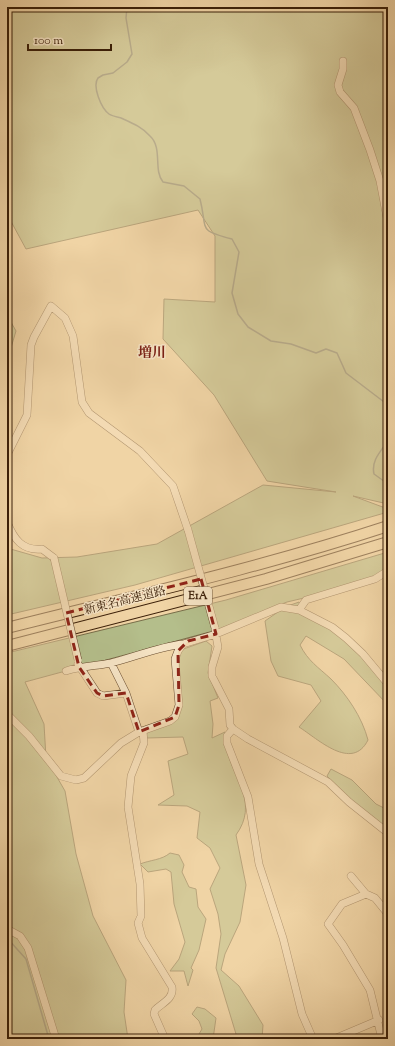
<svg xmlns="http://www.w3.org/2000/svg" width="395" height="1046" viewBox="0 0 395 1046" font-family="'Sorts Mill Goudy','Noto Serif JP',serif">
<rect width="100%" height="100%" fill="#f0d4a5"/>
<filter id="stains"><feTurbulence type="fractalNoise" baseFrequency=".005" numOctaves="4"/><feColorMatrix values="0 0 0 0 .2 0 0 0 0 .09 0 0 0 0 .02 0 0 0 .5 -.17"/></filter>
<radialGradient id="worn" r=".72"><stop offset=".6" stop-color="#630" stop-opacity="0"/><stop offset="1" stop-color="#630" stop-opacity=".3"/></radialGradient>
<path fill="#b4be8b" stroke="#786e4a" d="M 7,7 L 388,7 L 388,504 L 353,496 L 388,509 L 388,512 L 135,585 L 7,615 L 7,548 L 42,558 L 77,557 L 157,544 L 263,485 L 336,492 L 267,481 L 214,395 L 163,339 L 164,299 L 215,302 L 215,236 L 198,210 L 26,249 L 7,214 Z
M 7,315 L 16,331 L 7,361 Z
M 388,552 L 388,581 L 385,575 L 342,589 L 287,602 L 217,630 L 25,682 L 44,724 L 46,758 L 65,791 L 76,854 L 93,916 L 126,980 L 124,1012 L 128,1039 L 7,1039 L 7,653 L 226,600 Z
M 299,602 L 302,611 L 349,640 L 369,661 L 388,689 L 388,705 L 344,659 L 306,636 L 300,645 C 308,661 318,667 331,679 C 347,695 362,717 368,740 C 352,772 318,739 299,727 L 321,701 L 311,685 L 278,676 L 271,661 L 265,621 L 285,607 Z
M 206,641 L 212,646 L 208,673 L 218,698 L 210,701 L 213,724 L 212,738 L 225,732 C 225,737 224,743 226,747 C 234,780 259,803 236,835 L 246,885 L 240,922 L 225,954 L 221,970 L 239,986 L 263,1025 L 262,1039 L 234,1039 L 236,1034 L 216,968 L 221,934 L 218,914 L 210,889 L 220,868 L 210,848 L 197,838 L 200,812 L 187,806 L 158,805 L 174,795 L 168,761 L 188,754 L 183,737 L 147,738 L 146,734 L 155,727 L 178,716 L 178,651 Z
M 331,769 L 352,780 L 376,804 L 388,810 L 388,837 L 327,776 Z
M 170,853 L 179,855 L 184,865 L 182,872 L 189,887 L 196,889 L 198,907 L 206,919 L 199,950 L 191,968 L 193,970 L 188,986 L 184,971 L 170,971 L 179,959 L 185,942 L 174,904 L 171,872 L 166,869 L 148,872 L 140,864 C 150,860 162,860 170,853 Z
M 197,1007 L 205,1009 L 216,1018 L 213,1039 L 196,1039 L 202,1029 L 199,1021 L 192,1014 Z"/>
<g fill="none" stroke-linecap="round" stroke-linejoin="round">
<path stroke="#747b6a" stroke-width="1.5" d="M 127,7 L 126,18 L 132,54 L 127,62 L 113,73 L 103,75 L 98,78 C 92,86 101,108 109,114 C 112,116 117,117 121,118 C 132,123 142,127 150,136 C 163,148 153,170 163,182 L 184,186 L 200,199 C 208,231 197,230 232,239 L 239,252 L 232,293 L 238,314 L 248,327 L 271,341 L 291,344 L 316,353 L 326,349 L 337,353 L 346,373 L 388,405
M 388,441 C 380,452 371,461 374,474 L 388,484
M 7,938 L 26,959 L 49,1039"/>
<g stroke="#684c2f" stroke-width="8">
<path id="minor" d="M 343,61 L 343,69 L 338,85 L 340,92 L 354,108 L 370,150 L 380,181 L 388,223
M 7,455 L 27,415 L 31,345 L 34,337 L 51,306 L 65,318 L 73,336 L 82,402 L 89,413 L 140,451 L 173,486 L 188,530
M 7,522 C 14,539 22,551 42,549 L 54,558
M 299,610 L 306,600 L 375,579 L 386,572
M 215,630 L 218,647 L 212,667 L 212,676 L 229,709 L 230,725 L 233,729 L 248,739 L 328,782 L 349,802 L 388,833
M 111,663 L 126,693
M 78,664 L 97,693 L 103,696 L 126,693 L 139,732
M 66,671 C 81,666 96,666 111,663 C 135,657 158,647 183,644
M 7,714 L 29,736 L 61,776 L 76,780 L 84,778 L 121,743 L 139,732 L 170,721 L 175,717 L 179,705 L 175,659 L 178,651 L 183,644 L 216,634 L 281,607 L 299,610 L 332,627 L 346,638 L 363,654 L 388,684
M 233,729 L 227,736 L 227,743 L 248,797 L 259,864 L 283,938 L 302,1014 L 313,1039
M 143,731 L 144,743 L 131,776 L 128,807 L 140,884 L 141,916 L 138,923 L 142,938 L 172,987 C 174,999 162,1003 155,1010 L 154,1014 L 165,1039
M 351,876 L 366,894 L 375,898 L 388,914
M 366,894 L 342,904 L 328,924 L 343,945 L 370,990 L 382,1039
M 7,929 L 20,936 L 28,948 L 56,1039
M 334,1039 L 379,1020"/>
</g>
<g stroke="#3b1f08" stroke-width="12">
<path id="highway" d="M 7,628 C 134,596 263,567 388,526
M 7,646 L 266,579 L 388,542"/>
</g>
<use href="#minor" stroke="#f5e3c4" stroke-width="7"/>
<use href="#highway" stroke="#f0d4a5" stroke-width="10"/>
<g stroke="#684c2f" stroke-width="8" stroke-linecap="butt">
<path id="minor-bridge" d="M 188,530 L 215,628
M 54,558 L 78,660"/>
</g>
<use href="#minor-bridge" stroke="#f5e3c4" stroke-width="7"/>
</g>
<path d="M0 0H395V1046H0ZM 201,579 L 216,634 L 188,641 L 178,651 L 179,705 L 175,717 L 139,732 L 126,693 L 103,696 L 97,693 L 79,667 L 66,613 Z" fill="#f0d4a5" fill-opacity=".55" fill-rule="evenodd"/>
<path fill="none" stroke="#8f2418" stroke-width="3" stroke-dasharray="8 5" stroke-linejoin="round" d="M 201,579 L 216,634 L 188,641 L 178,651 L 179,705 L 175,717 L 139,732 L 126,693 L 103,696 L 97,693 L 79,667 L 66,613 Z"/>
<g text-anchor="middle" dominant-baseline="central" stroke-width="3" stroke-linejoin="round" paint-order="stroke">
<rect fill="#f5e3c4" stroke="#735a40" stroke-width="1" x="184" y="587" width="28" height="18" rx="3"/>
<g font-size="11" font-weight="bold" fill="#3b1f08">
<text x="198" y="596">E1A</text>
</g>
<g font-size="12" fill="#3b1f08" stroke="#f5e3c4">
<text transform="translate(125 601) rotate(-14)">新東名高速道路</text>
</g>
<g font-size="14" font-weight="bold" fill="#7a1f14" stroke="#f5e3c4">
<text x="152" y="354">増川</text>
</g>
</g>
<rect width="395" height="1046" fill="none" stroke="#f0d4a5" stroke-width="24"/>
<rect x="8" y="8" width="379" height="1030" fill="none" stroke="#3b1f08" stroke-width="2"/>
<rect x="12" y="12" width="371" height="1022" fill="none" stroke="#3b1f08"/>
<path d="M28 44v6h83v-6" fill="none" stroke="#3b1f08" stroke-width="2"/>
<text x="34" y="44" font-size="12" fill="#3b1f08" stroke="#f5e3c4" stroke-width="3" paint-order="stroke">100 m</text>
<rect width="100%" height="100%" filter="url(#stains)"/>
<rect width="100%" height="100%" fill="url(#worn)"/>
</svg>
